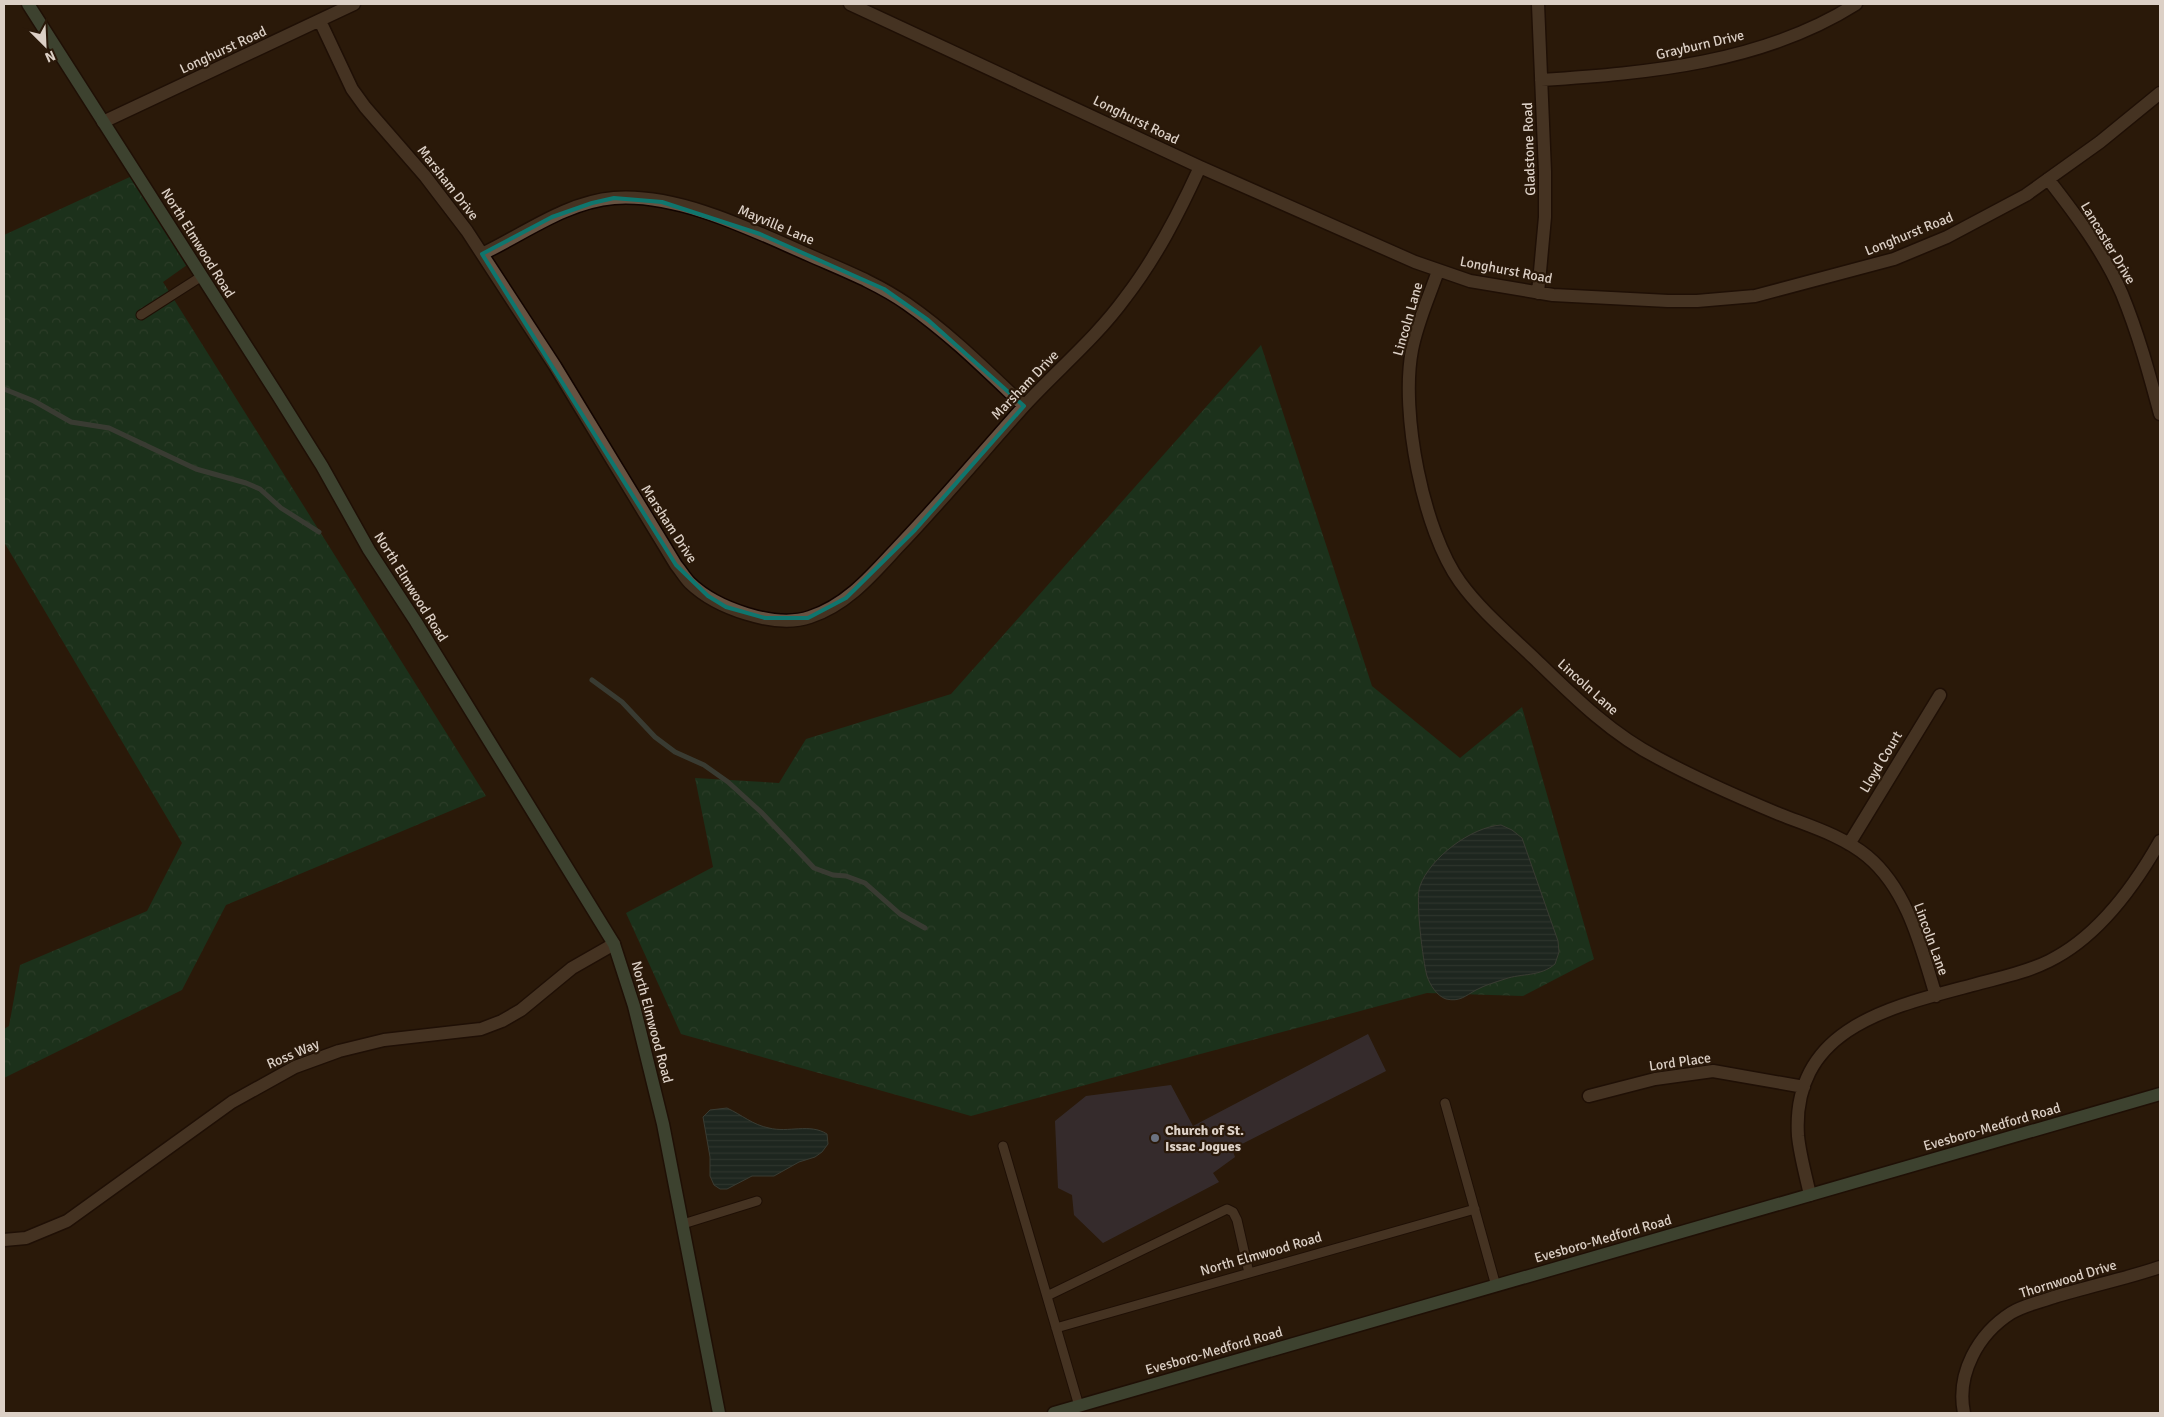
<svg xmlns="http://www.w3.org/2000/svg" width="2164" height="1417" viewBox="0 0 2164 1417" font-family="Signika,sans-serif">
<defs>
<pattern id="forest-crowns" width="20" height="18" patternUnits="userSpaceOnUse" patternTransform="scale(1.25)"><rect width="20" height="18" fill="#0c4e31"/><path d="M2 6a3 3 0 1 1 6 0M12 15a3 3 0 1 1 6 0" fill="none" stroke="#2f664d"/></pattern>
<pattern id="water-rules" width="6" height="5" patternUnits="userSpaceOnUse" patternTransform="scale(1.25)"><rect width="6" height="5" fill="#10373b"/><path d="M0 2.5h6" fill="none" stroke="#325356"/></pattern>
</defs>
<rect width="100%" height="100%" fill="#2a190a"/>
<path fill="url(#forest-crowns)" d="M 132,176 L 187,265 L 163,282 L 486,796 L 226,905 L 182,990 L 4,1078 L 4,1029 L 9,1026 L 20,965 L 147,911 L 182,843 L 4,542 L 4,235 Z
M 1261,345 L 1372,686 L 1460,758 L 1522,707 L 1594,959 L 1523,996 L 1427,993 L 971,1116 L 681,1034 L 626,913 L 713,867 L 695,778 L 779,783 L 806,739 L 951,694 Z"/>
<path fill="url(#water-rules)" stroke="#4d6565" d="M 1501,825 L 1512,830 L 1522,838 L 1558,941 L 1559,952 L 1555,964 C 1540,977 1522,973 1505,979 C 1496,982 1485,985 1476,990 C 1465,996 1460,1002 1446,999 C 1437,996 1430,985 1427,976 C 1423,962 1415,898 1420,886 C 1430,858 1471,827 1501,825 Z
M 727,1108 C 742,1115 753,1125 769,1128 C 788,1133 810,1123 827,1134 L 828,1144 L 822,1152 L 815,1157 L 799,1162 L 774,1176 L 752,1176 L 727,1189 L 720,1189 L 714,1185 L 710,1176 L 710,1157 L 703,1117 L 710,1110 Z"/>
<g fill="none" stroke-linecap="round" stroke-linejoin="round">
<path stroke="#4d6565" stroke-width="5" d="M 4,389 L 34,401 L 71,422 L 109,428 L 196,469 L 246,483 L 260,489 L 281,508 L 319,532
M 592,680 L 622,702 L 655,737 L 675,752 L 704,765 L 728,782 L 761,812 L 814,868 L 833,875 L 846,876 L 865,883 L 900,914 L 925,928"/>
</g>
<path fill="#444258" d="M 1368,1034 L 1386,1071 L 1232,1149 L 1235,1157 L 1213,1173 L 1219,1182 L 1103,1243 L 1074,1215 L 1072,1195 L 1058,1188 L 1055,1121 L 1086,1096 L 1171,1085 L 1193,1126 Z"/>
<g fill="none" stroke-linecap="round" stroke-linejoin="round">
<g stroke="#120400" stroke-width="11">
<path id="lane" d="M 141,315 L 202,276
M 1445,1103 L 1496,1286
M 1003,1146 L 1079,1406
M 683,1224 L 757,1201
M 1047,1296 L 1227,1209 L 1233,1212 L 1237,1220 L 1249,1273
M 1056,1328 L 1475,1209"/>
</g>
<g stroke="#120400" stroke-width="15">
<path id="street" d="M 850,4 L 1200,167 L 1415,262 L 1470,281 L 1553,295 L 1668,301 L 1697,301 L 1755,296 L 1894,259 L 1947,237 L 2026,195 L 2100,142 L 2160,93
M 320,21 L 352,89 L 365,107 L 425,176 L 467,231 L 555,366 L 676,565 C 681,571 685,578 690,583 C 716,608 775,629 810,617 C 847,605 872,575 898,547 C 941,502 982,453 1024,406 C 1057,370 1096,338 1125,298 C 1156,258 1179,213 1200,167
M 1541,80 C 1649,73 1763,63 1856,4
M 103,122 L 354,4
M 2048,179 C 2076,215 2104,252 2122,294 C 2138,333 2149,373 2160,414
M 482,254 C 524,234 566,202 614,198 C 678,193 752,230 809,255 C 843,270 877,283 907,304 C 950,334 987,371 1024,406
M 1438,271 C 1429,297 1417,323 1412,350 C 1400,412 1423,531 1460,582 C 1481,611 1510,635 1536,660 C 1573,696 1611,734 1658,758 C 1697,779 1738,797 1779,814 C 1809,826 1841,835 1867,856 C 1908,890 1921,947 1936,996
M 1538,293 L 1545,217 L 1545,172 L 1538,4
M 1849,844 L 1940,695
M 1589,1096 L 1655,1079 L 1713,1071 L 1804,1087
M 1810,1195 C 1806,1176 1800,1156 1798,1136 C 1791,1028 1890,1007 1973,985 C 1998,978 2025,973 2049,961 C 2098,937 2134,887 2160,841
M 4,1240 L 26,1238 L 67,1221 L 232,1102 L 295,1067 L 339,1051 L 384,1040 L 481,1029 L 502,1021 L 521,1010 L 572,968 L 614,944
M 1964,1413 C 1956,1374 1978,1334 2011,1313 C 2024,1305 2040,1302 2054,1297 C 2089,1286 2125,1279 2160,1267"/>
</g>
<g stroke="#120400" stroke-width="15">
<path id="secondary" d="M 28,4 L 277,394 L 322,466 L 369,550 L 416,622 L 614,944 L 634,1006 L 663,1124 L 719,1413
M 1054,1413 L 2160,1094"/>
</g>
<use href="#lane" stroke="#675342" stroke-width="9"/>
<use href="#street" stroke="#675342" stroke-width="12"/>
<use href="#secondary" stroke="#55735e" stroke-width="12"/>
</g>
<path d="M0 0H2164V1417H0ZM 614,198 L 662,202 L 760,234 L 884,289 L 928,320 L 1024,406 L 915,530 L 846,598 L 808,618 L 765,618 L 726,607 L 708,596 L 676,565 L 482,254 L 552,217 L 592,203 Z" fill="#2a190a" fill-opacity=".55" fill-rule="evenodd"/>
<path fill="none" stroke="#0f766e" stroke-width="4" stroke-linejoin="round" d="M 614,198 L 662,202 L 760,234 L 884,289 L 928,320 L 1024,406 L 915,530 L 846,598 L 808,618 L 765,618 L 726,607 L 708,596 L 676,565 L 482,254 L 552,217 L 592,203 Z"/>
<circle fill="#6b7280" stroke="#2a190a" stroke-width="2" cx="1155" cy="1138" r="5"/>
<g text-anchor="middle" dominant-baseline="central" stroke-width="4.5" stroke-linejoin="round" paint-order="stroke">
<g font-size="14" fill="#dcd0c6" stroke="#2a190a">
<text transform="translate(1700 45) rotate(-13)">Grayburn Drive</text>
<text transform="translate(223 50) rotate(-25)">Longhurst Road</text>
<text transform="translate(1136 120) rotate(26)">Longhurst Road</text>
<text transform="translate(1529 149) rotate(-92)">Gladstone Road</text>
<text transform="translate(448 183) rotate(52)">Marsham Drive</text>
<text transform="translate(776 225) rotate(23)">Mayville Lane</text>
<text transform="translate(1909 234) rotate(-22)">Longhurst Road</text>
<text transform="translate(198 243) rotate(58)">North Elmwood Road</text>
<text transform="translate(2108 243) rotate(59)">Lancaster Drive</text>
<text transform="translate(1506 270) rotate(11)">Longhurst Road</text>
<text transform="translate(1408 319) rotate(-74)">Lincoln Lane</text>
<text transform="translate(1025 385) rotate(-46)">Marsham Drive</text>
<text transform="translate(669 524) rotate(57)">Marsham Drive</text>
<text transform="translate(411 587) rotate(58)">North Elmwood Road</text>
<text transform="translate(1588 687) rotate(42)">Lincoln Lane</text>
<text transform="translate(1881 762) rotate(-59)">Lloyd Court</text>
<text transform="translate(1931 939) rotate(70)">Lincoln Lane</text>
<text transform="translate(652 1022) rotate(75)">North Elmwood Road</text>
<text transform="translate(293 1054) rotate(-23)">Ross Way</text>
<text transform="translate(1680 1062) rotate(-8)">Lord Place</text>
<text transform="translate(1992 1127) rotate(-16)">Evesboro-Medford Road</text>
<text transform="translate(1603 1239) rotate(-16)">Evesboro-Medford Road</text>
<text transform="translate(1261 1254) rotate(-16)">North Elmwood Road</text>
<text transform="translate(2068 1279) rotate(-17)">Thornwood Drive</text>
<text transform="translate(1214 1351) rotate(-16)">Evesboro-Medford Road</text>
</g>
<g font-size="14" font-weight="bold" fill="#dcd0c6" stroke="#2a190a" text-anchor="start">
<text x="1165" y="1130">Church of St.<tspan x="1165" dy="16">Issac Jogues</tspan></text>
</g>
</g>
<rect width="2164" height="1417" fill="none" stroke="#dcd0c6" stroke-width="10"/>
<g transform="translate(45 45) rotate(156)" stroke="#2a190a" stroke-width="4" paint-order="stroke">
<path d="M0-4L9 19L0 12L-9 19Z" fill="#dcd0c6"/>
<text y="-8" font-size="14" font-weight="bold" text-anchor="middle" fill="#dcd0c6">N</text>
</g>
</svg>
